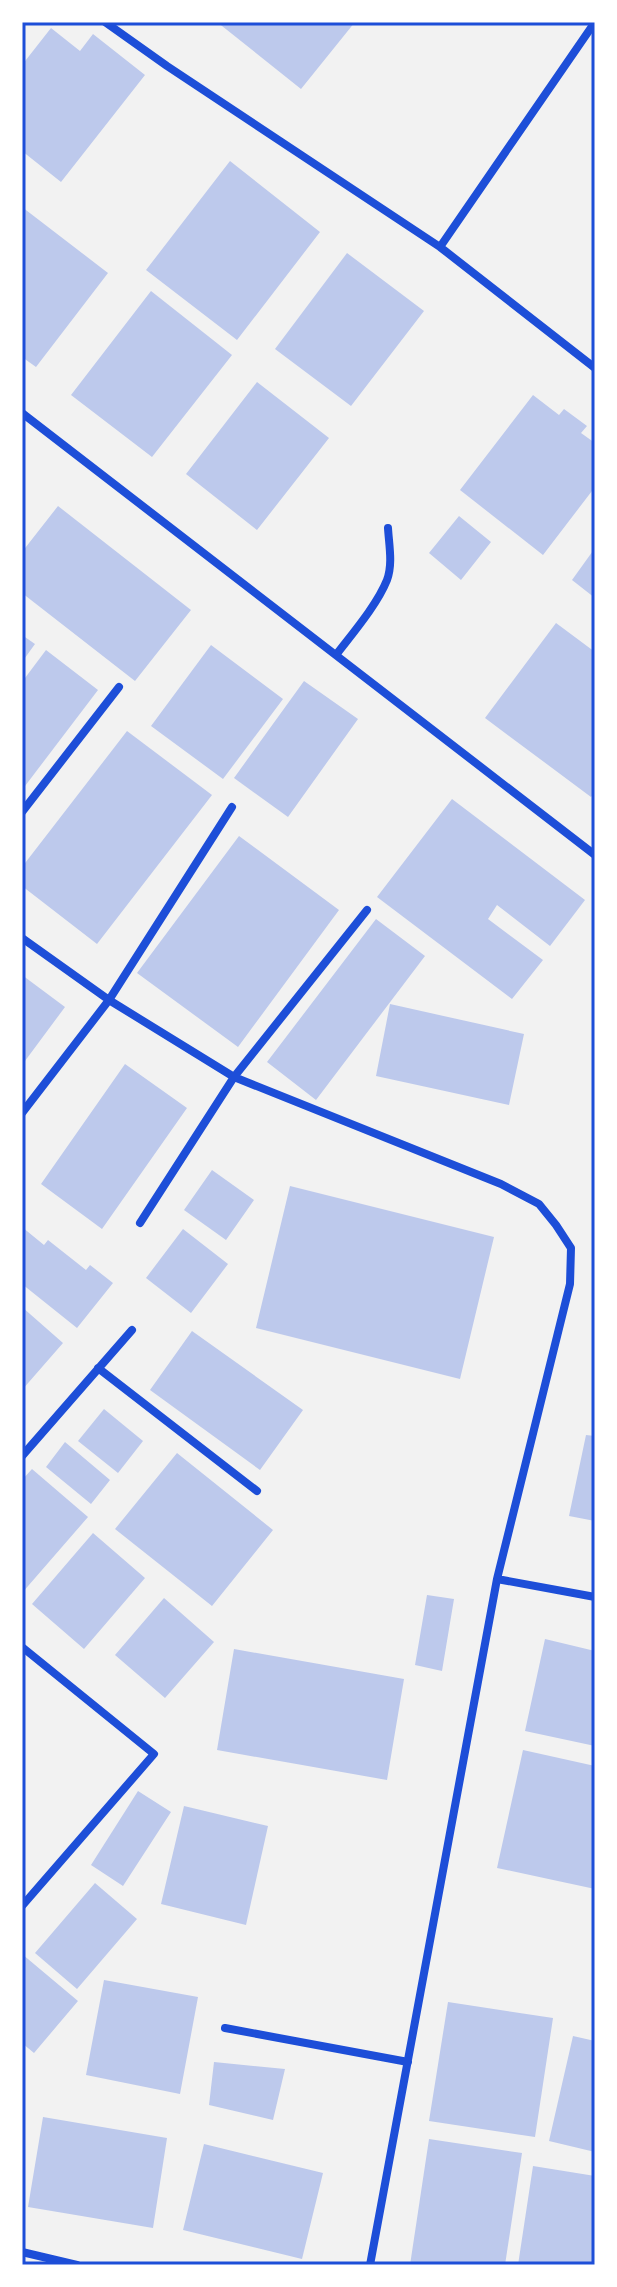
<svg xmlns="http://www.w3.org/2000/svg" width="617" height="2287" viewBox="0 0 617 2287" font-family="Helvetica,sans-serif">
<rect width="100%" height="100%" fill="#f2f2f2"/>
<path fill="#bdc9ec" d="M 217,22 L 355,22 L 301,89 Z
M 51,28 L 80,51 L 93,34 L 145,75 L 61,182 L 22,151 L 22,65 Z
M 230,161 L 320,232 L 237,340 L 146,270 Z
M 22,207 L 108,273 L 36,367 L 22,357 Z
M 347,253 L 424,311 L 351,406 L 275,349 Z
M 151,291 L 232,355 L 152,457 L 71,395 Z
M 257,382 L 329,438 L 257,530 L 186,474 Z
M 533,395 L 559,415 L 564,409 L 587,426 L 581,433 L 595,443 L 595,487 L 543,555 L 460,490 Z
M 58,506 L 191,610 L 135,681 L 22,593 L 22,552 Z
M 459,516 L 491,542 L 461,580 L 429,553 Z
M 595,548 L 595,598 L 572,580 Z
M 556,623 L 595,652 L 595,792 L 591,797 L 485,718 Z
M 22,635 L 35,644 L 22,662 Z
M 211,645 L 283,699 L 223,779 L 151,726 Z
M 46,650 L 98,690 L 22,790 L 22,682 Z
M 304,681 L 358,719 L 288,817 L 234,778 Z
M 127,731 L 212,795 L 97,944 L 22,886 L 22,867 Z
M 452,799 L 585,900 L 550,946 L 497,905 L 488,919 L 543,960 L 512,999 L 377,897 Z
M 239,836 L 339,910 L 238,1047 L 137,973 Z
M 376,919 L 425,956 L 316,1100 L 267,1062 Z
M 22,975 L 65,1007 L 22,1065 Z
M 390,1004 L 524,1034 L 509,1105 L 376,1076 Z
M 125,1064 L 187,1108 L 102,1229 L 41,1184 Z
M 212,1170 L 254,1200 L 226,1240 L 184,1210 Z
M 290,1186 L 494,1237 L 460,1379 L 256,1328 Z
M 22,1227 L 44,1245 L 48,1240 L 86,1270 L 90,1265 L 113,1283 L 77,1328 L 22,1284 Z
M 183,1229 L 228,1264 L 191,1313 L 146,1278 Z
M 22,1307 L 63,1343 L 22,1390 Z
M 192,1331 L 303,1410 L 260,1470 L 150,1390 Z
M 104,1409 L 143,1441 L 118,1473 L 78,1441 Z
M 586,1435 L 595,1436 L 595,1521 L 569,1516 Z
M 65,1442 L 110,1480 L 91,1504 L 46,1467 Z
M 177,1453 L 273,1530 L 212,1606 L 115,1529 Z
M 32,1469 L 88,1517 L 22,1593 L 22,1480 Z
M 93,1533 L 145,1578 L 84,1649 L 32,1604 Z
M 427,1595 L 454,1599 L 442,1671 L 415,1665 Z
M 164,1598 L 214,1642 L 165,1698 L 115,1655 Z
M 545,1639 L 595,1651 L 595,1746 L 525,1731 Z
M 234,1649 L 404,1679 L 387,1780 L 217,1750 Z
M 523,1750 L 595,1766 L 595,1889 L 497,1868 Z
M 138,1791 L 171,1812 L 123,1886 L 91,1865 Z
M 184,1806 L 268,1826 L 246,1925 L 161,1904 Z
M 95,1883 L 137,1919 L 77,1989 L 35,1953 Z
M 22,1954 L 78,2001 L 34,2053 L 22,2043 Z
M 104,1980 L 198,1997 L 180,2094 L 86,2075 Z
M 448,2002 L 553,2018 L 535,2137 L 429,2121 Z
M 573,2036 L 595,2041 L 595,2152 L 549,2141 Z
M 214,2062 L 285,2069 L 273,2120 L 209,2105 Z
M 43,2117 L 167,2138 L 153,2228 L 28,2207 Z
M 429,2139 L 522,2153 L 505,2265 L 410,2265 Z
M 204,2144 L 323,2173 L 302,2259 L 183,2230 Z
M 533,2166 L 595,2176 L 595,2265 L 518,2265 Z"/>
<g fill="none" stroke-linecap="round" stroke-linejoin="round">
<path stroke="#1d4ed8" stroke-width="8" d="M 105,22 L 167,66 L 440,247 L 595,368
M 440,247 L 595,22
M 22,413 L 595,855
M 336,655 C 352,634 377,605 387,580 C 393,564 389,545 388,528
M 22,812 L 119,687
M 22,938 L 109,1000 L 234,1077 L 501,1184 L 539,1204 L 556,1225 L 571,1248 L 570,1284 L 497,1579 L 370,2265
M 22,1113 L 109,1000 L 232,807
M 140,1223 L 234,1077 L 367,910
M 98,1368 L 257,1491
M 22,1456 L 132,1330
M 497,1579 L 595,1597
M 22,1647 L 154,1754 L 22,1906
M 225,2028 L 408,2062
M 22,2252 L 77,2265"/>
</g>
<rect width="617" height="2287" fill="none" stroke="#ffffff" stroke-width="48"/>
<rect x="24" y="24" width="569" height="2239" fill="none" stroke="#1d4ed8" stroke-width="3"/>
</svg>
